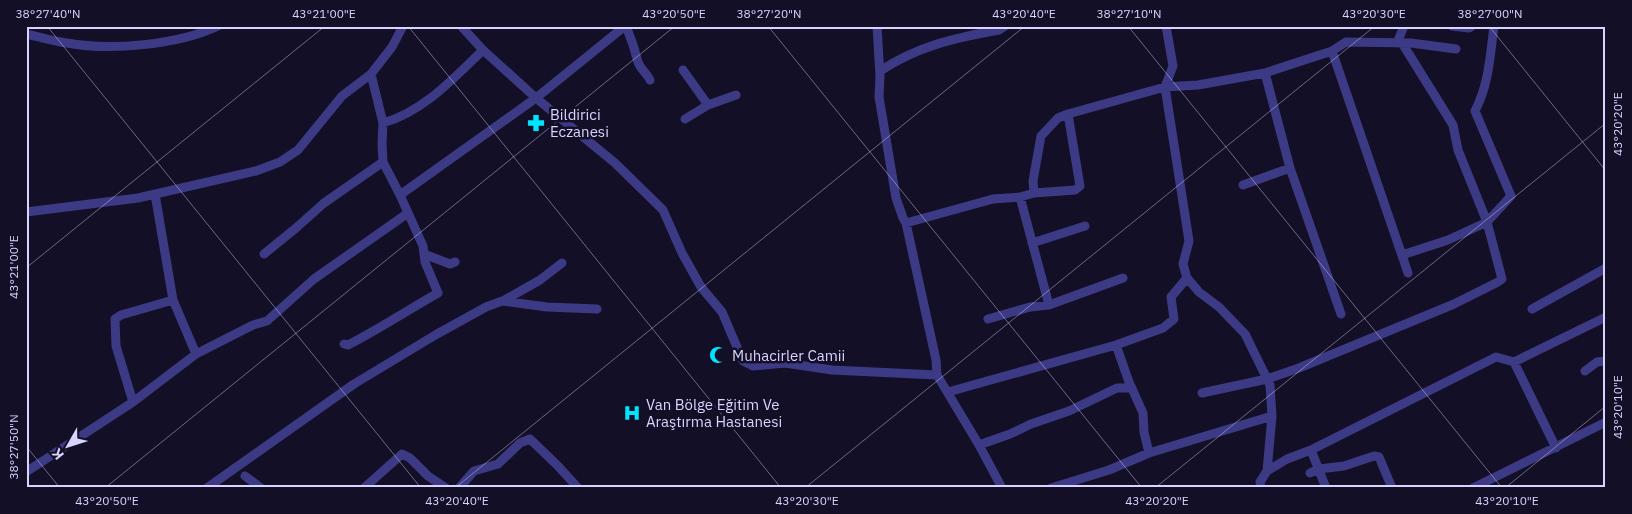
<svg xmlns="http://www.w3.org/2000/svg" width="1632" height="514" viewBox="0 0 1632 514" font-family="'IBM Plex Sans',sans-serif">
<rect width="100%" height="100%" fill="#130f26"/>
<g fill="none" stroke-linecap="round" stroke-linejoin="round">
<path stroke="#3d3a85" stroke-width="9" d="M 461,26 L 483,50 L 536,98 L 615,163 L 663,210 L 682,253 L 701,287 L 722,312 L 743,361 L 753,366 L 785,363 L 832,370 L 937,375
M 626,26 C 631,38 635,50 638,62 C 640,69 647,73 650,80
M 877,26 L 880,76 L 879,97 L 896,198 L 903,218 L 906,223 L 936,360 L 937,375 L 979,445 L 1002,488
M 1166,26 L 1173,66 L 1165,87 L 1189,241 L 1183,264 L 1187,278 L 1199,292 L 1219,307 L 1245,334 L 1270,385 L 1272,416 L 1267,471 L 1260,482 L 1261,488
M 1452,26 L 1469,28 L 1472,26
M 26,34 C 40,37 54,41 67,43 C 110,51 178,45 218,26
M 1397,43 L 1404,26
M 1332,51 L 1408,273
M 683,70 L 708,105
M 880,71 C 918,46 954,38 999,30 L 1005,26
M 1265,73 L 1290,168 L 1341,314
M 685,119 L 708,105 L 736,95
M 383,123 C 423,112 454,78 483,50
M 1243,185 L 1290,168
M 1034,193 L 1075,190 L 1080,186 L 1068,114
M 155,194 L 173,300 L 196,354
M 400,195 L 536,98 L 625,26
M 26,212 L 138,198 L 256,171 L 280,162 L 298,150 L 342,96 L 371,74 L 392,47 L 403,26
M 906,223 L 993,199 L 1020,197
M 1032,243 L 1085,226
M 264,254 L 296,228 L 324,203 L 383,162
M 424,254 L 450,264 L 455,262
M 1402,255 L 1448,240 L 1487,222 L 1511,196 L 1475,111 C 1489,84 1490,56 1494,26
M 503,301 L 540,280 L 562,263
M 1049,305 L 1020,197 L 1034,193 L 1033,181 L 1041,136 L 1058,118 L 1068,114 L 1165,87 L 1198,85 L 1265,73 L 1332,51 L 1346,42 L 1411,43 L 1456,49
M 1532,309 L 1606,268
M 988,319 L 1030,307 L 1049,305 L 1123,278
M 344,344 L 348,345 C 379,329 408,310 438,293 L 425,262 L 423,246 L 400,195 L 383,162 L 382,144 L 383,123 L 371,74
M 1116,345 L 1129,382 L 1143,413 L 1144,432 L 1149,453
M 1514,362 L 1606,317
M 1585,371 L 1597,362 L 1606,361
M 948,392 L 1116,345 L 1163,328 L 1174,319 L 1171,297 L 1187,278
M 1202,393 L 1267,379 L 1299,368 L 1454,304 L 1498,282 L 1502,279 L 1487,222 L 1458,150 L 1453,125 L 1402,43
M 133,402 L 116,346 L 115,319 L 121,315 L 173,300
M 979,445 L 1010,434 L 1031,424 L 1069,411 L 1117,388 L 1132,388
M 1311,450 L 1326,488
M 1267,471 L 1287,459 L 1311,450 L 1496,357 L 1514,362 L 1556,448
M 26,472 L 133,402 L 196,354 L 253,325 L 267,321 L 314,279 L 408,213
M 1310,473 L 1319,469 L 1344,466 L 1374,456 L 1379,457 L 1392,488
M 245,476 L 261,488
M 207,488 L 354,384 L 437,334 L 486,307 L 502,301 L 547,307 L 597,309
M 364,488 L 402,454 L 410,458 L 428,476 L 446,488
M 459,488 L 474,471 L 498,464 L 520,443 L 530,439 L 558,466 L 578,488
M 1051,488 L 1109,470 L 1149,453 L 1272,416
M 1473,488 L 1606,422"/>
</g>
<path fill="none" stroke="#d9d4ff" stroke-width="1" stroke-opacity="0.45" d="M 47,26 L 421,488M 408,26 L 781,488M 768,26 L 1142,488M 1128,26 L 1502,488M 1489,26 L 1606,171M 26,268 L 325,26M 26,446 L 60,488M 105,488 L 675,26M 455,488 L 1025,26M 805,488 L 1375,26M 1155,488 L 1606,123M 1505,488 L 1606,406"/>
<defs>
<g id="pharmacy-bare" transform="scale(1.35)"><path d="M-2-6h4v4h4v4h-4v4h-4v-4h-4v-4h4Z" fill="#00e5ff" stroke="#130f26" stroke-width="2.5" paint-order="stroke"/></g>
<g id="mosque-bare" transform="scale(1.35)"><path d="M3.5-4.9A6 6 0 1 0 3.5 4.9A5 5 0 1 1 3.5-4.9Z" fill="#00e5ff" stroke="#130f26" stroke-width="2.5" paint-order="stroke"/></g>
<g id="hospital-bare" transform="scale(1.35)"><path d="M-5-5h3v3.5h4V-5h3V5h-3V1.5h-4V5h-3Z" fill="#00e5ff" stroke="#130f26" stroke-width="2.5" paint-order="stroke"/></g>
</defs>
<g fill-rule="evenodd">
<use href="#pharmacy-bare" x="536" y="123"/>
<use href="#mosque-bare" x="718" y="355"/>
<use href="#hospital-bare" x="632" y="413"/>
</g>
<g text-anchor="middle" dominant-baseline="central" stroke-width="5" stroke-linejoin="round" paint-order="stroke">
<g font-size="15" fill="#d9d4ff" stroke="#130f26" text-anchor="start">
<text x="550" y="114">Bildirici<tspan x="550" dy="17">Eczanesi</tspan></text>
<text x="732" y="355">Muhacirler Camii</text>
<text x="646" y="404">Van Bölge Eğitim Ve<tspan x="646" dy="17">Araştırma Hastanesi</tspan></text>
</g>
</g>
<rect width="1632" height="514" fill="none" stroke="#130f26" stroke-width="55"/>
<g transform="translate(68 446) rotate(231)" stroke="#130f26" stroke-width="4" paint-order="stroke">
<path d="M0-4L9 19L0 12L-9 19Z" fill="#d9d4ff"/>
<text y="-8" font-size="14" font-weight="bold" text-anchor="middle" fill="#d9d4ff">K</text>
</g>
<rect x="28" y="28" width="1576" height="458" fill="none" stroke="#d9d4ff" stroke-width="2"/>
<g font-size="12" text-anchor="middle" fill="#d9d4ff">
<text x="48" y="18">38°27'40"N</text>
<text x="324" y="18">43°21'00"E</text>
<text x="674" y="18">43°20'50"E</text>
<text x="769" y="18">38°27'20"N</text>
<text x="1024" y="18">43°20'40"E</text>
<text x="1129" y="18">38°27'10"N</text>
<text x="1374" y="18">43°20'30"E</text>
<text x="1490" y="18">38°27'00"N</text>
<text transform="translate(1618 124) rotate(-90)" y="4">43°20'20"E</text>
<text transform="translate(14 267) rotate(-90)" y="4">43°21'00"E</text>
<text transform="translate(1618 407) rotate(-90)" y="4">43°20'10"E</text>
<text transform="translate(14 447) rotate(-90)" y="4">38°27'50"N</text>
<text x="107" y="505">43°20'50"E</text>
<text x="457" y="505">43°20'40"E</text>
<text x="807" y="505">43°20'30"E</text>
<text x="1157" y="505">43°20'20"E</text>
<text x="1507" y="505">43°20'10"E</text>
</g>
</svg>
